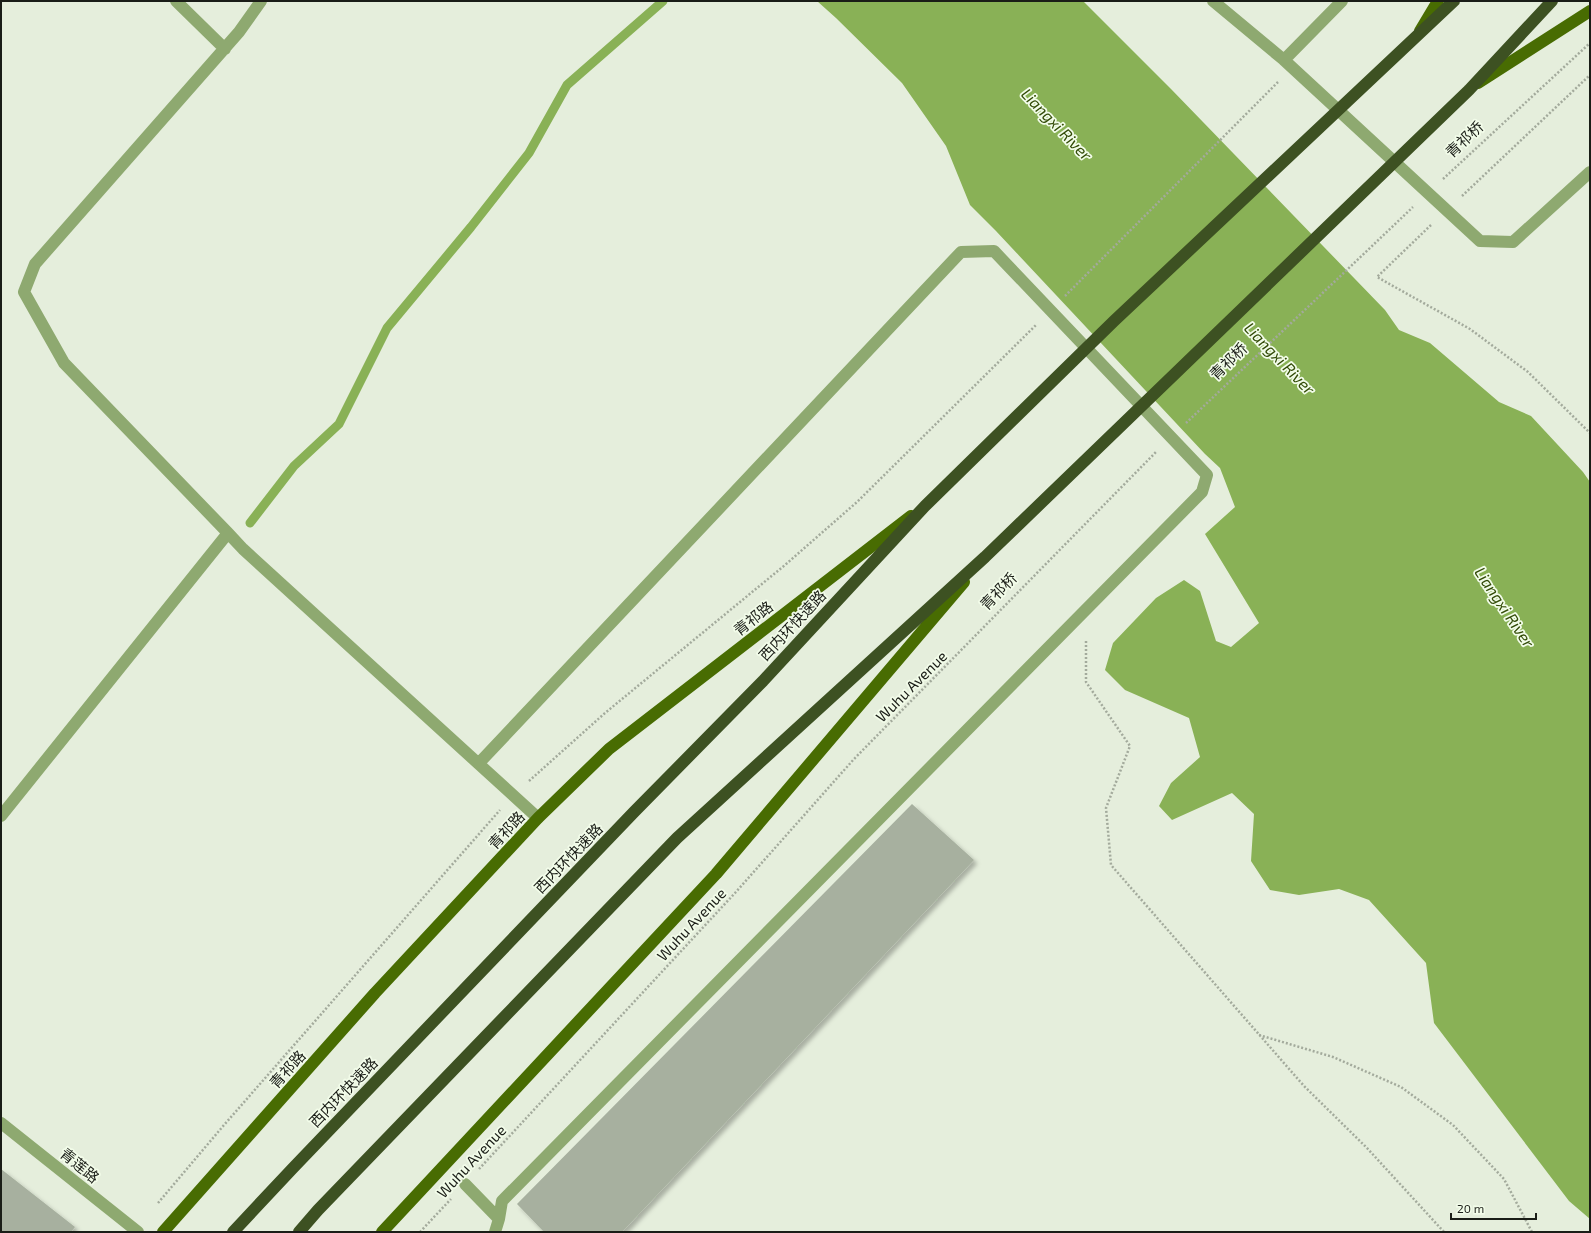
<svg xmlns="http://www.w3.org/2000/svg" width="1591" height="1233" viewBox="0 0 1591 1233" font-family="'Exo 2','Noto Sans SC',sans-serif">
<defs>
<filter id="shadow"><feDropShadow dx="3.5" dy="3.5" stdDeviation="2" flood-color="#0004"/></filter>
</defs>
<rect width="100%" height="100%" fill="#e5eedc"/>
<path fill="#89b156" d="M 817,1 L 1083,1 L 1171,89 L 1385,310 L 1399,330 L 1430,343 L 1499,402 L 1531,416 L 1583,472 L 1590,482 L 1590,1219 L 1569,1201 L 1434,1023 L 1426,963 L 1369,900 L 1339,889 L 1299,895 L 1270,890 L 1251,861 L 1254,814 L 1232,793 L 1172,820 L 1159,806 L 1171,783 L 1200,757 L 1189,718 L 1125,690 L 1105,670 L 1113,643 L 1156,598 L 1184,580 L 1200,591 L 1216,641 L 1231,647 L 1259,623 L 1205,534 L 1235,507 L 1220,468 L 1205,454 L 996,231 L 970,205 L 946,146 L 902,83 L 836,18 Z"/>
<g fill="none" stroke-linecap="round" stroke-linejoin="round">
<path stroke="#89b156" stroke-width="9" d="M 250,523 L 294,466 L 339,424 L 387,328 L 471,227 L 529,153 L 567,85 L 663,1"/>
</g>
<path fill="#a7b09f" filter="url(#shadow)" d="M 912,804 L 974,860 L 622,1232 L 544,1232 L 517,1204 Z
M 1,1169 L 75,1227 L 71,1232 L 1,1232 Z"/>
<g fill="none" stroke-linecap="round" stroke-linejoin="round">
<path stroke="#a3aa9c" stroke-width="2.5" stroke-dasharray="2 2" stroke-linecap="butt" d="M 1443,179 L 1590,43
M 1462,196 L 1590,75
M 1431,225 L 1377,277 L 1470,329 L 1528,372 L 1590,433
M 1065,296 L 1278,82
M 1186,423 L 1413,207
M 1086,641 L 1086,682 L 1130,746 L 1106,808 L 1111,865 L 1304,1086 L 1367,1148 L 1444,1232
M 529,781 L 605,713 L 785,565 L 857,502 L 1036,325
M 1259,1035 L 1333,1057 L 1401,1087 L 1453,1125 L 1504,1179 L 1532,1232
M 479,1169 L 735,893 L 854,759 L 1157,451
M 158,1203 L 224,1125 L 500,810
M 420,1232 L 451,1199"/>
<path stroke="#8ea970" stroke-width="12" d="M 176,1 L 225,49
M 261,1 L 239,32 L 35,264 L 24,292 L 64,363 L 228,533 L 243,549 L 538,818
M 1213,1 L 1284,60 L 1342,1
M 1284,60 L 1480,241 L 1513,242 L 1590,172
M 479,763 L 961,252 L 994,251 L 1207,475 L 1202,492 L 502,1201 L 499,1219
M 1,816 L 228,533
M 1,1123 L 138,1232
M 465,1184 L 499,1219 L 495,1232"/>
<path stroke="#486c02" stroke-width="12" d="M 1420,31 L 1438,1
M 1478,83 L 1590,11
M 163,1232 L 375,993 L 538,818 L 609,749 L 911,516
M 382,1232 L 716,874 L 964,582"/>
<path stroke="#3d5122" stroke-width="12" d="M 233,1232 L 293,1168 L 634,812 L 763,681 L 925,506 L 1114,321 L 1454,1
M 299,1232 L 318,1210 L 677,838 L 985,557 L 1469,90 L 1552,1"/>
</g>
<g text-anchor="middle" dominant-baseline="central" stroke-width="3.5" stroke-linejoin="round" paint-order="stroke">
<g font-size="15" fill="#1a1d17" stroke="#f2fce9">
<text transform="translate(1464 139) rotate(-43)">青祁桥</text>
<text transform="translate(1228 361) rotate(-44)">青祁桥</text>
<text transform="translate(998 591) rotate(-46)">青祁桥</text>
<text transform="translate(753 618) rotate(-38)">青祁路</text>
<text transform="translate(792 625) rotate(-47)">西内环快速路</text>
<text transform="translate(911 686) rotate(-45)">Wuhu Avenue</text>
<text transform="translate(506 830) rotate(-47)">青祁路</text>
<text transform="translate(568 858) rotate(-46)">西内环快速路</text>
<text transform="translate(691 924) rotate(-47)">Wuhu Avenue</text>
<text transform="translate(287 1069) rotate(-48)">青祁路</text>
<text transform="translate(343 1092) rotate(-46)">西内环快速路</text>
<text transform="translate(471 1161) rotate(-47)">Wuhu Avenue</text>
<text transform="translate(80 1165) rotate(39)">青莲路</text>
</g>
<g font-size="16" font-style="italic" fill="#324b07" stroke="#f2fce9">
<text transform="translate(1057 124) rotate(46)">Liangxi River</text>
<text transform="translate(1280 358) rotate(46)">Liangxi River</text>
<text transform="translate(1505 607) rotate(56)">Liangxi River</text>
</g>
</g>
<rect width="1591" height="1233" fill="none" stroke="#1a1d17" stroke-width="4"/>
<path d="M1451 1213v6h85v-6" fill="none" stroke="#1a1d17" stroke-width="2"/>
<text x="1457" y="1213" font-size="12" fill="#1a1d17" stroke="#f2fce9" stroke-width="3" paint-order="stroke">20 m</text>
</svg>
